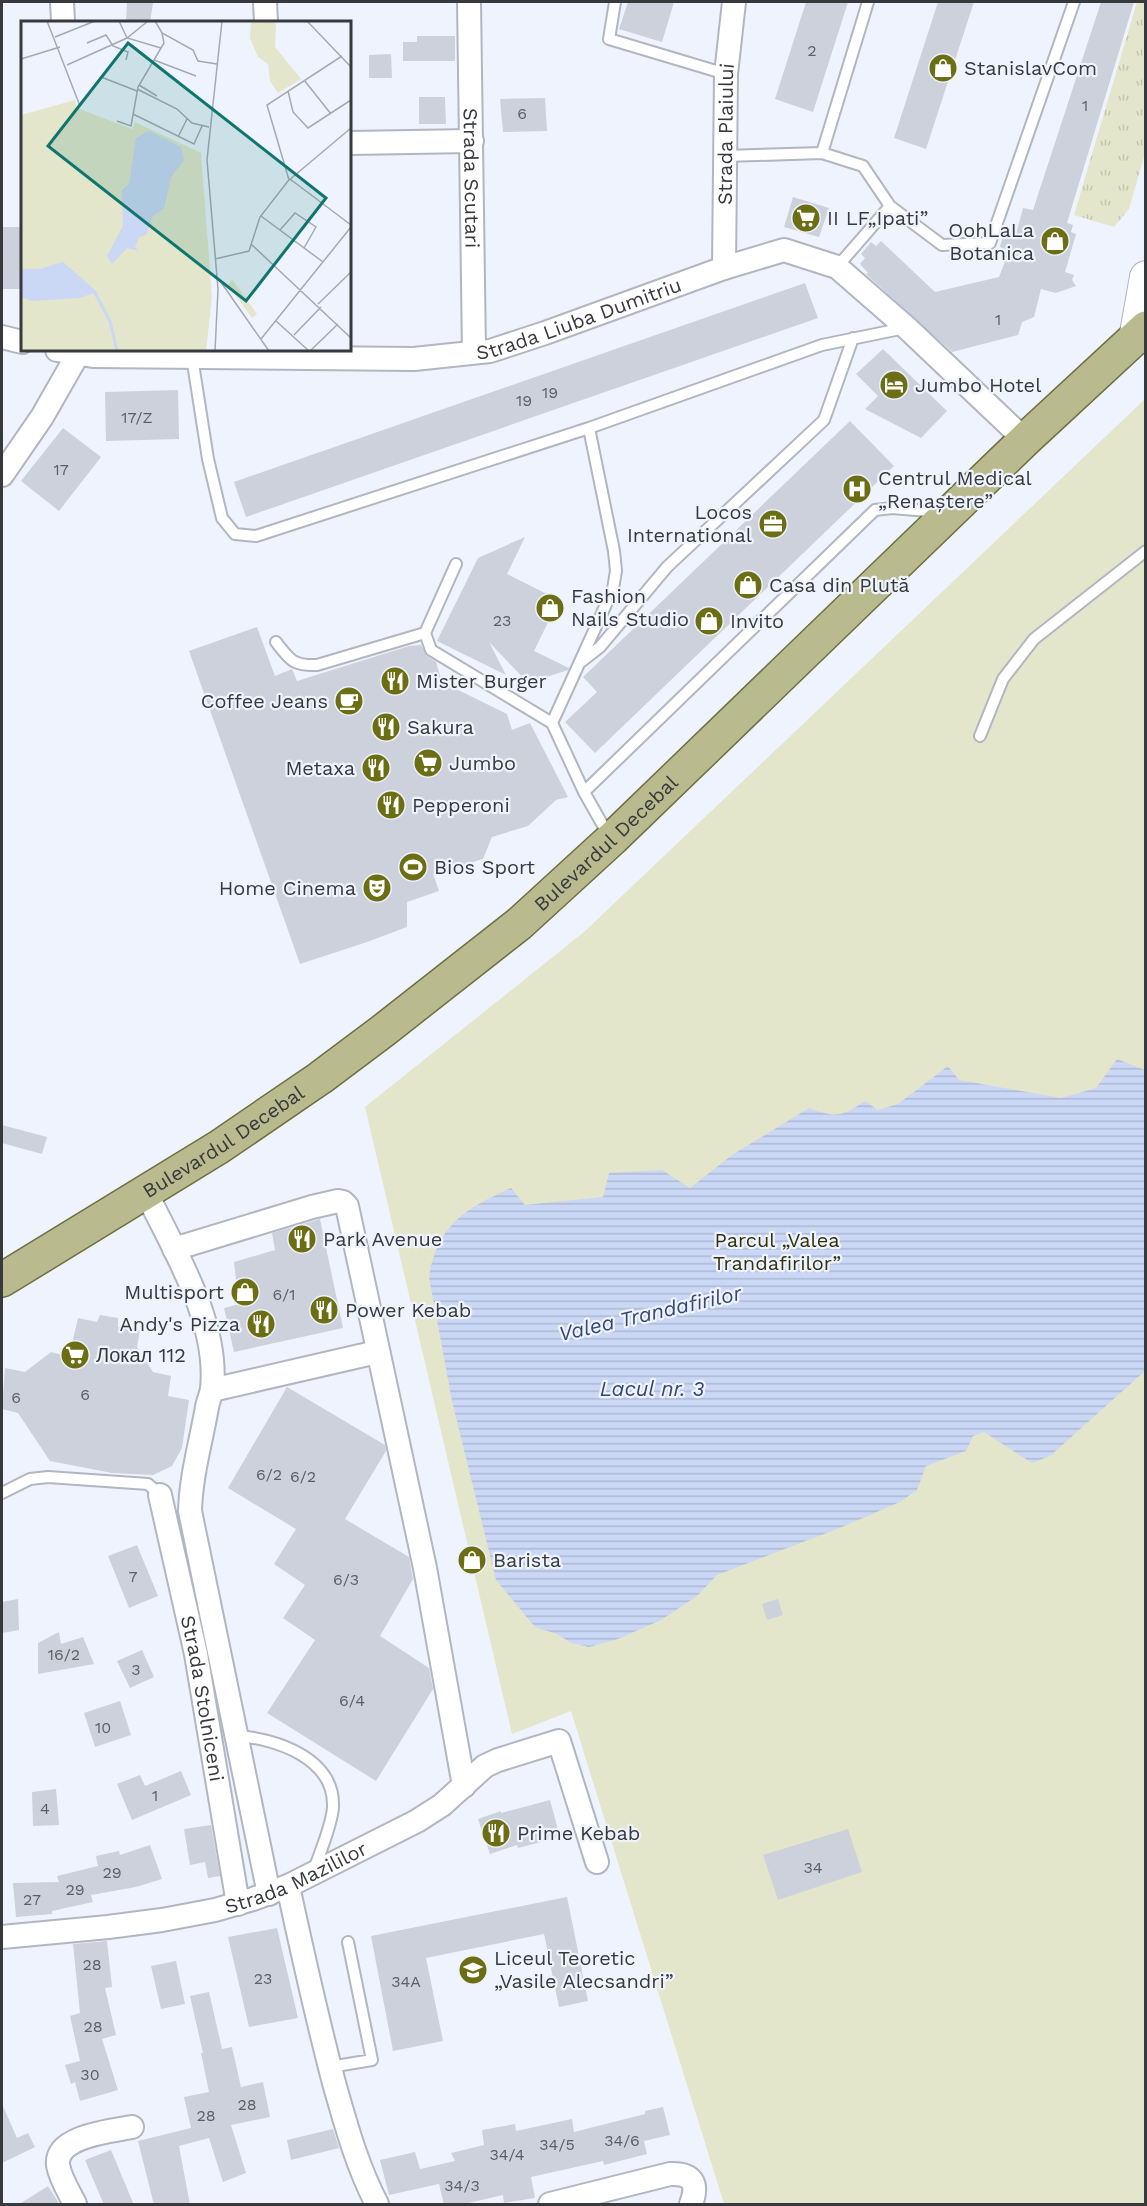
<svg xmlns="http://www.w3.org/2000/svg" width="1147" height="2206" viewBox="0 0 1147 2206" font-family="'Work Sans',sans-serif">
<defs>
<pattern id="grass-tufts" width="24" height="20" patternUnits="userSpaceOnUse" patternTransform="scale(1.5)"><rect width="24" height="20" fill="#e3e6ca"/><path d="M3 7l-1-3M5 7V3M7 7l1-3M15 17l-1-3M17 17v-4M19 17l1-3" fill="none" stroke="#c3c6ae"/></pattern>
<pattern id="water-rules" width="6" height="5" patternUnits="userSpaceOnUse" patternTransform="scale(1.5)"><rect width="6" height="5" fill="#cad7f5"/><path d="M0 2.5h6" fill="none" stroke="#aeb9d3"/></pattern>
</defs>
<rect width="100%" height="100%" fill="#eef3fd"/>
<path fill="url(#grass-tufts)" d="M 1137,2 L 1145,2 L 1145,153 L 1129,209 L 1114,227 L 1074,215 Z"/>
<path fill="#e3e6ca" d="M 1145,399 L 1145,2204 L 724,2204 L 571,1711 L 512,1734 L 365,1107 L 584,932 Z"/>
<path fill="url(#water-rules)" d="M 1117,1059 L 1145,1070 L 1145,1371 L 1050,1456 L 1032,1463 L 984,1432 L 973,1436 L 966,1451 L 926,1466 L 917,1490 L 900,1502 L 842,1527 L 717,1575 L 697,1596 L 661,1620 L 618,1639 L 589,1647 L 571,1643 L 557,1634 L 535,1627 L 496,1580 L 452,1401 L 429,1277 C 437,1225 466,1208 511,1188 L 525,1205 L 603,1197 L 609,1173 L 662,1170 L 690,1188 L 732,1155 L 809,1108 C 836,1118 841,1117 865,1101 L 878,1110 L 898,1104 L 948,1066 L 959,1080 L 1061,1098 L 1096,1088 Z"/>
<path fill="#cdd1dc" d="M 127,2 L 153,3 L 150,22 L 126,22 Z
M 628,2 L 674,2 L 662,42 L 619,29 Z
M 806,2 L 848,2 L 813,112 L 775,99 Z
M 938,2 L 974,2 L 926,149 L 894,138 Z
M 1101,2 L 1134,2 L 1067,223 L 1073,225 L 1071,232 L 1076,234 L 1065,272 L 1074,275 L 1072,280 L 1076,286 L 1056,293 L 1041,289 L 1034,317 L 1022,322 L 1018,335 L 952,352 L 866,274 L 868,273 L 860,264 L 865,258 L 861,254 L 871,242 L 876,246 L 881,241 L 935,292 L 999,277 L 1009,251 L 1000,247 L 1004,232 L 1016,234 L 1023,208 L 1033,210 Z
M 417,36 L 455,36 L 455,61 L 403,61 L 403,42 L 417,42 Z
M 391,54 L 392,78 L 369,78 L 369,55 Z
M 419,97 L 445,97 L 446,124 L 419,124 Z
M 545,98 L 547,131 L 503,132 L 500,99 Z
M 793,197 L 829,208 L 819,237 L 784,227 Z
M 2,227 L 22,227 L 22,289 L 2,289 Z
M 805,283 L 818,318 L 246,517 L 234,482 Z
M 883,349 L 947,411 L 921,438 L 865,409 L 878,396 L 856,374 Z
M 178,390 L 179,439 L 106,441 L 105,392 Z
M 850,421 L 894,466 L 595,753 L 565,722 L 597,692 L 583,677 Z
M 63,428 L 101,457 L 59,511 L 21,481 Z
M 525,537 L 507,574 L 559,600 L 534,651 L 569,668 L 568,670 L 528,683 L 489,642 L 506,675 L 437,641 L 478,558 Z
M 257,627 L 275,676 L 292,669 L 297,681 L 409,646 L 421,645 L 427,656 L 436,662 L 442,682 L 507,714 L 512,730 L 530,723 L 568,797 L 556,800 L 528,826 L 492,837 L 483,859 L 433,874 L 439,891 L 407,902 L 407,927 L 367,942 L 300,964 L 189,651 Z
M 2,1125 L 47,1137 L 42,1154 L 2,1143 Z
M 320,1219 L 343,1328 L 234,1352 L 224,1308 L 239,1304 L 234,1262 L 275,1250 L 272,1233 Z
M 100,1315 L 118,1318 L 118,1327 L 140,1330 L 137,1347 L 153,1372 L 171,1376 L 168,1396 L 189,1400 L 182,1448 L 172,1466 L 153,1475 L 112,1473 L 50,1461 L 18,1413 L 2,1409 L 5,1368 L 25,1372 L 51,1352 L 69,1357 L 78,1318 L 97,1322 Z
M 287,1387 L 385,1445 L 386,1451 L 345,1519 L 409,1557 L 413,1579 L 380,1636 L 429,1668 L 433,1689 L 376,1781 L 267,1713 L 315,1640 L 283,1618 L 305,1585 L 274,1564 L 296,1529 L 228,1488 Z
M 137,1545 L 158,1596 L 129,1608 L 108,1556 Z
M 18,1599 L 19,1630 L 2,1633 L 2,1602 Z
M 778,1599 L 783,1615 L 767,1620 L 762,1604 Z
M 59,1632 L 61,1644 L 83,1637 L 94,1664 L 38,1674 L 38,1643 Z
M 142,1650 L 154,1677 L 130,1688 L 117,1661 Z
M 120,1701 L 131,1735 L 95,1747 L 84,1713 Z
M 181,1771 L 191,1795 L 132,1820 L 117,1784 L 140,1775 L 145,1786 Z
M 56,1789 L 59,1825 L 33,1826 L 32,1792 Z
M 550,1800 L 560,1837 L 518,1848 L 517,1845 L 490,1854 L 478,1819 L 501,1811 L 501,1813 Z
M 211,1825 L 220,1876 L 208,1878 L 205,1862 L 190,1865 L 184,1829 Z
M 848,1829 L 862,1872 L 778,1900 L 763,1855 Z
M 150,1845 L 162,1879 L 136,1887 L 91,1895 L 93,1902 L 52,1911 L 52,1914 L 16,1917 L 13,1883 L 59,1882 L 57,1876 L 98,1866 L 96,1856 L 119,1851 L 120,1855 Z
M 567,1897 L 588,2001 L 559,2007 L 544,1934 L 426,1958 L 443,2041 L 393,2051 L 371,1936 Z
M 277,1928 L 298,2018 L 249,2027 L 228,1937 Z
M 107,1941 L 112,1987 L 105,1988 L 116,2035 L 102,2039 L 118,2090 L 80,2101 L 75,2082 L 71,2084 L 65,2065 L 80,2061 L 70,2016 L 80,2013 L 73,1944 Z
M 176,1961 L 185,2004 L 161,2009 L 151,1966 Z
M 209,1992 L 222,2049 L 232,2047 L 241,2087 L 263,2082 L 270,2117 L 231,2125 L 246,2173 L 223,2182 L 209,2138 L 179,2146 L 190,2205 L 154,2205 L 138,2141 L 191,2128 L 184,2097 L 209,2092 L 201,2053 L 203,2053 L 190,1996 Z
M 2,2104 L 17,2138 L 28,2133 L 35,2147 L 2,2163 Z
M 663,2107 L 670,2135 L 644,2141 L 647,2154 L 604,2165 L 603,2161 L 531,2177 L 535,2198 L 504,2203 L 503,2195 L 460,2205 L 444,2205 L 439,2184 L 389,2195 L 380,2160 L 415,2152 L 420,2169 L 455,2161 L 451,2153 L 484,2145 L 482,2130 L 515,2124 L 516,2131 L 572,2119 L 574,2132 L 645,2114 L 645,2111 Z
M 333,2129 L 339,2148 L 291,2160 L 287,2140 Z
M 111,2150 L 134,2205 L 104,2205 L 85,2160 Z
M 48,2186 L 60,2205 L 18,2205 Z"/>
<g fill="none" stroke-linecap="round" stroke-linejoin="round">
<g stroke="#b1b6c0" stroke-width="14">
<path id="lane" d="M 615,2 L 609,39 L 726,74
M 726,156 L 822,153
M 890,206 L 942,245 L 990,243 L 1074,2
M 837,267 L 890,206 L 863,166 L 822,153 L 868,2
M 192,357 L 208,459 L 222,518 L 235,534 L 256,536 L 589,428 L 822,345 L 905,328
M 589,428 L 614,551 L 616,571 L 613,589 L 552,723 L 584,792 L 605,829 L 611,836
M 456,564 L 425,633 L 431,650 L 552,723
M 276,642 C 290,660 293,666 317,665 L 425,633
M 582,661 L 600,647 L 667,567 L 824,420 L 853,338
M 980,736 L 1003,679 L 1034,639 L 1146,551
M 584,792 L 875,510 L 892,508 L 940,512
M 2,1493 L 30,1479 L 48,1477 L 148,1484 L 160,1495
M 236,1736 C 275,1738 335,1758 333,1807 C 332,1825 320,1852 314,1870
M 330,2067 L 372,2060 L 348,1942"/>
</g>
<g stroke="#b1b6c0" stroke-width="26">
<g id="street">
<path d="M 62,2 L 63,22"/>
<path d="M 265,2 L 266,22"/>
<path id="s1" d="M 469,2 L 474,352"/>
<path d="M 350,143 L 472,141"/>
<path id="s2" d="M 724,268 L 726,74 L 734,2"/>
<path d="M 2,337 L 22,342"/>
<path id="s3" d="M 57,350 L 93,356 L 414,359 L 490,351 L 545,333 L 724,268 L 784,250 L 837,267 L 907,328 L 1025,440"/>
<path d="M 2,475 L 42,417 L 78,354"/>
<path d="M 146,1192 C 174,1251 219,1321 212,1389 C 211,1395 208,1401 207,1407 C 201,1442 191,1475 190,1511 L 269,1894"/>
<path d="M 174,1249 L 312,1207 L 338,1201 L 343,1202 L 347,1206 L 425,1568 L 464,1786"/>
<path d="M 212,1390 L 377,1352"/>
<path id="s4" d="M 160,1495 L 196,1654 L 238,1904"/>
<path d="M 288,1886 C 302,1951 317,2018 334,2083 C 346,2125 357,2166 377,2204"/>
<path id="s5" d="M 2,1937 L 108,1927 L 162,1920 L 215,1910 L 253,1899 L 288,1886 L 417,1821 L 442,1805 L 485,1766 L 498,1760 L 559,1741 L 597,1862"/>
<path d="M 75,2204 C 69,2192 60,2178 58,2165 C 55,2136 111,2131 132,2127"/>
<path d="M 550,2204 L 670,2174 C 692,2173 699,2183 691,2204"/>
</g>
</g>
<g stroke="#b1b6c0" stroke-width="34">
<path id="secondary" d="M 1135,339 L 1146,277"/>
</g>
<g stroke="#6d7040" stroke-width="36">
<g id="primary">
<path id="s6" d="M 2,1280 L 219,1147 L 320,1078 L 384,1030 L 519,924 L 613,838 L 1025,440 L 1146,328"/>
</g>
</g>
<use href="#lane" stroke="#fff" stroke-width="10"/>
<use href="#street" stroke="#fff" stroke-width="22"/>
<use href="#secondary" stroke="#fff" stroke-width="32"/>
<use href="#primary" stroke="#b9bb8e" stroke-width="33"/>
</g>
<defs>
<g id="shop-disc" transform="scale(1.5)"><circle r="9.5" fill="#6b6e12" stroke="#eef3fd"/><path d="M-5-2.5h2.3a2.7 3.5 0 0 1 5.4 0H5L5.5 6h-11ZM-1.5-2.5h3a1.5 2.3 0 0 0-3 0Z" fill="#fff"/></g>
<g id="supermarket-disc" transform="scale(1.5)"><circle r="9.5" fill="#6b6e12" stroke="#eef3fd"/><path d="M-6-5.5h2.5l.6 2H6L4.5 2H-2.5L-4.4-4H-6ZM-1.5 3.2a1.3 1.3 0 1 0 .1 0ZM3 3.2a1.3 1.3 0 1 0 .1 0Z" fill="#fff"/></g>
<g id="hotel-disc" transform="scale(1.5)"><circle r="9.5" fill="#6b6e12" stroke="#eef3fd"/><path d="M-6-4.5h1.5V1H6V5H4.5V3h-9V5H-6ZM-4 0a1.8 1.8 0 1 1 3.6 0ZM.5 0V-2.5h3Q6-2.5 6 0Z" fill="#fff"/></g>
<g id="hospital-disc" transform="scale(1.5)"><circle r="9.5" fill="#6b6e12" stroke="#eef3fd"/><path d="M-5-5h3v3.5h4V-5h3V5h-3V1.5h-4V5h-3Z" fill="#fff"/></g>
<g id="office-disc" transform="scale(1.5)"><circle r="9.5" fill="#6b6e12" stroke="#eef3fd"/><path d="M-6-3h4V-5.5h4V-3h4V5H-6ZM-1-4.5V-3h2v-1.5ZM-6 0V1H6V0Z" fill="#fff"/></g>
<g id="restaurant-disc" transform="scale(1.5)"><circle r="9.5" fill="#6b6e12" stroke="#eef3fd"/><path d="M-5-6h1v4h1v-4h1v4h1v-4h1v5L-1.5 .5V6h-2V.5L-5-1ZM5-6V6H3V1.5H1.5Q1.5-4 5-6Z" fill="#fff"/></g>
<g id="cafe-disc" transform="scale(1.5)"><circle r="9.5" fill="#6b6e12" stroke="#eef3fd"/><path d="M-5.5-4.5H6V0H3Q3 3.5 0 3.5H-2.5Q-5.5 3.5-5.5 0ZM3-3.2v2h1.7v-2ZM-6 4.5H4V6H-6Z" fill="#fff"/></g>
<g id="stadium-disc" transform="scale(1.5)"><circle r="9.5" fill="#6b6e12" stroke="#eef3fd"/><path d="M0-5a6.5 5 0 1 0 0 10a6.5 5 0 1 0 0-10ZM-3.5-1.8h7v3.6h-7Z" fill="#fff"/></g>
<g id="theatre-disc" transform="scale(1.5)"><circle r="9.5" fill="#6b6e12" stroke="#eef3fd"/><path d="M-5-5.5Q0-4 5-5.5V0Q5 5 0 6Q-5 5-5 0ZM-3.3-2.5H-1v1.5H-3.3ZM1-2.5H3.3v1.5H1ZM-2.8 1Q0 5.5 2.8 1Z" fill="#fff"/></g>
<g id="school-disc" transform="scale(1.5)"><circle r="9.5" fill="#6b6e12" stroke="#eef3fd"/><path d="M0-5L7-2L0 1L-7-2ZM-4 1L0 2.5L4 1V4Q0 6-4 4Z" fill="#fff"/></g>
</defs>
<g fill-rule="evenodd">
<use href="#shop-disc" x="943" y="68"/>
<use href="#supermarket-disc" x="806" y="218"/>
<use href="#shop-disc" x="1055" y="241"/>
<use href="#hotel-disc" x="894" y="385"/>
<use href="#hospital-disc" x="857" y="489"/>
<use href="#office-disc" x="773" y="524"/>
<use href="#shop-disc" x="748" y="585"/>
<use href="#shop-disc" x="550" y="608"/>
<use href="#shop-disc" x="709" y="621"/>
<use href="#restaurant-disc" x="395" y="681"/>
<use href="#cafe-disc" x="349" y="701"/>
<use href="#restaurant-disc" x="386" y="727"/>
<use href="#supermarket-disc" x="428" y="763"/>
<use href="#restaurant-disc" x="376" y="768"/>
<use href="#restaurant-disc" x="391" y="805"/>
<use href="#stadium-disc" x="413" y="867"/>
<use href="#theatre-disc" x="377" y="888"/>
<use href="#restaurant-disc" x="302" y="1239"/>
<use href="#shop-disc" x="245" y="1292"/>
<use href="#restaurant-disc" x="324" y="1310"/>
<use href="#restaurant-disc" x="261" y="1324"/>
<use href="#supermarket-disc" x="75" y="1355"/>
<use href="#shop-disc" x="472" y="1560"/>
<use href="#restaurant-disc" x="496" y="1833"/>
<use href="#school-disc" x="473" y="1970"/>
</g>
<g text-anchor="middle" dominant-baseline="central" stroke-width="4.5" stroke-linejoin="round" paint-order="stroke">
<g font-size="16" fill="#5c5f65">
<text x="812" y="50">2</text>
<text x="1085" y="105">1</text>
<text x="522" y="113">6</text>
<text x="998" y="319">1</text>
<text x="550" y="392">19</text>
<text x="524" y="400">19</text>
<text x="137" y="417">17/Z</text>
<text x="61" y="469">17</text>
<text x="502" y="620">23</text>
<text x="284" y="1294">6/1</text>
<text x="85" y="1394">6</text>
<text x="16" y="1397">6</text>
<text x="269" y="1474">6/2</text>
<text x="303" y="1476">6/2</text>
<text x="133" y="1576">7</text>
<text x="346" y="1579">6/3</text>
<text x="64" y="1654">16/2</text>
<text x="136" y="1669">3</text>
<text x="352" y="1700">6/4</text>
<text x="103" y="1727">10</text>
<text x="155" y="1795">1</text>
<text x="45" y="1808">4</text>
<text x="813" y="1867">34</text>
<text x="112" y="1872">29</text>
<text x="75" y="1889">29</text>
<text x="32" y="1899">27</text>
<text x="92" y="1964">28</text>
<text x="263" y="1978">23</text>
<text x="406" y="1981">34A</text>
<text x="93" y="2026">28</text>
<text x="90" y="2074">30</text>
<text x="247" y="2104">28</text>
<text x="206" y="2115">28</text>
<text x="622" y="2140">34/6</text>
<text x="557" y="2144">34/5</text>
<text x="507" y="2154">34/4</text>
<text x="462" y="2185">34/3</text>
</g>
<g font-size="20" fill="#37393d" stroke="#eef3fd" text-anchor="start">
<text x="964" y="68">StanislavCom</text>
<text x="827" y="218">II LF„Ipati”</text>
<text x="1034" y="230" text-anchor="end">OohLaLa<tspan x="1034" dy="23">Botanica</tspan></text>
<text x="915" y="385">Jumbo Hotel</text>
<text x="878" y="478">Centrul Medical<tspan x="878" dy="23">„Renaștere”</tspan></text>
<text x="752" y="512" text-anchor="end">Locos<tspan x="752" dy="23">International</tspan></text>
<text x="769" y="585">Casa din Plută</text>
<text x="571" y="596">Fashion<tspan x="571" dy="23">Nails Studio</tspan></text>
<text x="730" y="621">Invito</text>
<text x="416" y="681">Mister Burger</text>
<text x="328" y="701" text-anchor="end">Coffee Jeans</text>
<text x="407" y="727">Sakura</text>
<text x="449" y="763">Jumbo</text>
<text x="355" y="768" text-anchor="end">Metaxa</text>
<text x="412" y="805">Pepperoni</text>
<text x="434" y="867">Bios Sport</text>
<text x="356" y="888" text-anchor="end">Home Cinema</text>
<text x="323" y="1239">Park Avenue</text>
<text x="224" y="1292" text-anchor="end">Multisport</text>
<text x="345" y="1310">Power Kebab</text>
<text x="240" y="1324" text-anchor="end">Andy's Pizza</text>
<text x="96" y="1355">Локал 112</text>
<text x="493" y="1560">Barista</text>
<text x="517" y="1833">Prime Kebab</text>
<text x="494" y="1958">Liceul Teoretic<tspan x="494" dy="23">„Vasile Alecsandri”</tspan></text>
</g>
<g font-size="20" fill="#37393d" stroke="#eef3fd">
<text stroke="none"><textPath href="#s2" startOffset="134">Strada Plaiului</textPath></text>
<text stroke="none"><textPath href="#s1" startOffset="176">Strada Scutari</textPath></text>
<text stroke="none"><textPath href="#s3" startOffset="528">Strada Liuba Dumitriu</textPath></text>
<text stroke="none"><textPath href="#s6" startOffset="747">Bulevardul Decebal</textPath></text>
<text stroke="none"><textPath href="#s6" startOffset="261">Bulevardul Decebal</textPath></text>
<text stroke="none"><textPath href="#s4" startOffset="208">Strada Stolniceni</textPath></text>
<text stroke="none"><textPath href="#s5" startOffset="302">Strada Mazililor</textPath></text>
</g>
<g font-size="20" fill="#31320a" stroke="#eef3fd">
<text x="777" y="1240">Parcul „Valea<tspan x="777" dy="23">Trandafirilor”</tspan></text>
</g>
<g font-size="21" font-style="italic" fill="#364771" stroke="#eef3fd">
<text transform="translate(650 1313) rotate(-13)">Valea Trandafirilor</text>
<text x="652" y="1388">Lacul nr. 3</text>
</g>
</g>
<g transform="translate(21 21)">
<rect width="330" height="330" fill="#eef3fd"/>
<path d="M 211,258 L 236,293 L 231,297 L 207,264 Z" fill="#e3e6ca"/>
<path d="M 255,0 L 254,26 L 280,58 L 257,72 L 249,60 L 247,43 L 237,36 L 229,17 L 230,2 Z" fill="#e3e6ca"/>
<path d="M 54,79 L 56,87 L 111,108 L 114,101 L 180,132 L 191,276 L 185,330 L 0,330 L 0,94 Z" fill="#e3e6ca"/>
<path d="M 128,110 L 160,126 L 163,139 L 150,156 L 143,187 L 132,195 L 125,214 L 118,216 L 114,226 L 118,230 L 106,227 L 91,243 L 86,235 L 102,205 L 101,169 L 108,163 L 115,117 ZM 42,241 L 76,271 L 58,277 L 11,280 L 0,276 L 0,248 L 19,248 Z" fill="#cad7f5"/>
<path fill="none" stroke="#cad7f5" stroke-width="3" d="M 73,270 L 89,300 L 96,330"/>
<path fill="none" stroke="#a5a9b0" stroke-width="1.5" d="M 26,0 L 59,85 L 80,56 L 116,70M 98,0 L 106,17 L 140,27M 134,0 L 141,12 L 172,29 L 177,40 L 196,43M 286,0 L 330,46M 34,16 L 74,0M 66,22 L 85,14 L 92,25 L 107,31 L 105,39M 0,38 L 39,26M 133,39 L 175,55M 46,44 L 106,17 L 127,0M 283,59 L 310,93M 118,64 L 136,75M 116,68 L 156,88 L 171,102 L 188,106M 267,70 L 272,91 L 287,107 L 330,79M 112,93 L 173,123 L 181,105M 96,100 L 110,105 L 117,66 L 143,22 L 141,12M 157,116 L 166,98M 269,158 L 330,204M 268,159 L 246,84 L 321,35M 240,195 L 302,241M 259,209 L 274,192 L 295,206 L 283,227M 230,223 L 330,317M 194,238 L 228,230 L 239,196 L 267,160 L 330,107M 197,257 L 248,330M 297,283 L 330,251M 255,300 L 288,330M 273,314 L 300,286M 240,318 L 330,206M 194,330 L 197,268 L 186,139 L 201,0M 289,330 L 317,303"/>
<path fill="#0f766e" fill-opacity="0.15" stroke="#0f766e" stroke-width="3" d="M 107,22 L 305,177 L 225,280 L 27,125 Z"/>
<rect width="330" height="330" fill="none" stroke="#37393d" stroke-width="3"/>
</g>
<rect width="1147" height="2206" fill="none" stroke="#37393d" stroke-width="6"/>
</svg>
